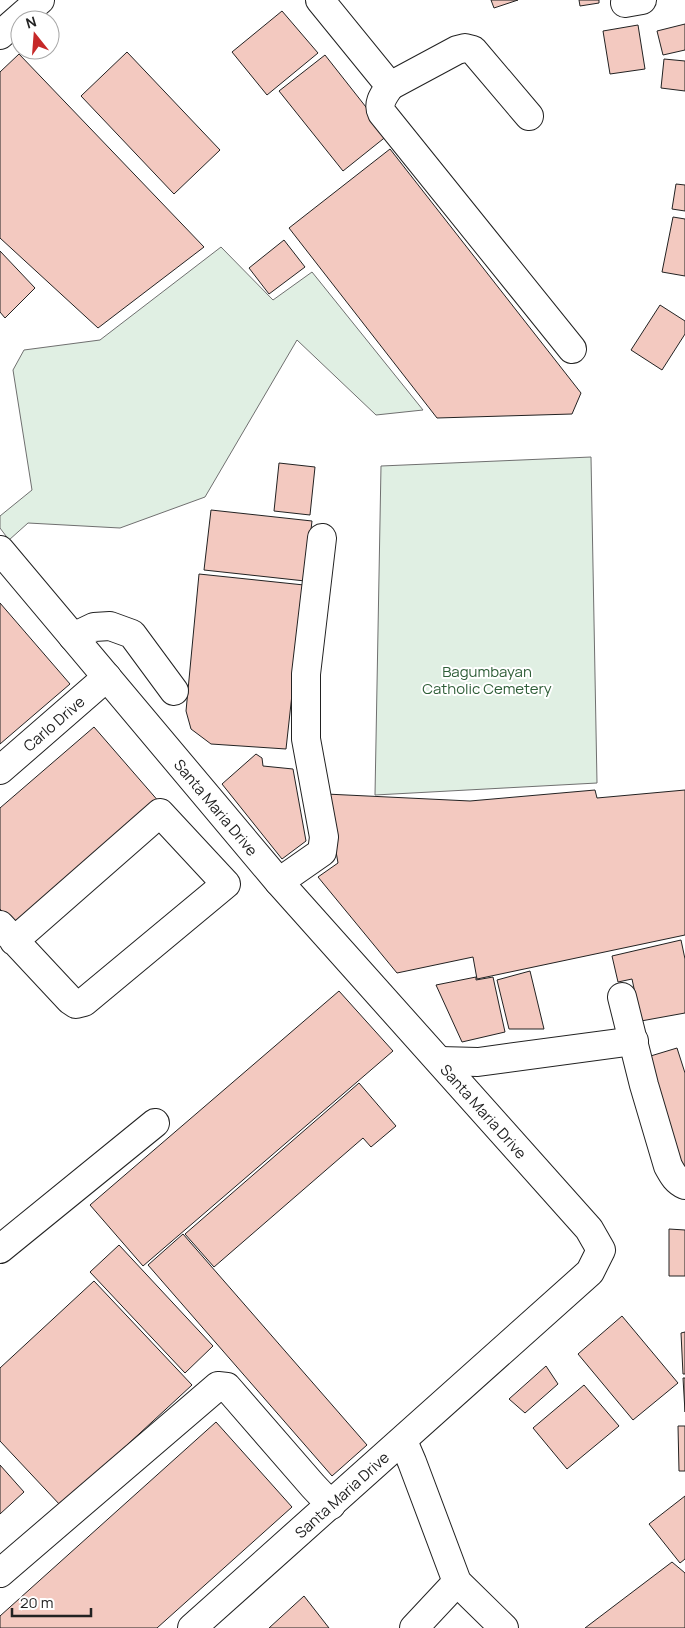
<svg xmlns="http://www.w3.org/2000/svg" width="685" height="1628" viewBox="0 0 685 1628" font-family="Manrope,sans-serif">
<rect width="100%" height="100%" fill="#fff"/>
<path fill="#e0efe3" stroke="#6f6f6f" d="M 221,247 L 273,300 L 312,272 L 423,410 L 376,415 L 297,340 L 205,497 L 120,528 L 28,523 L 9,540 L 0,528 L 0,516 L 32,490 L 13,370 L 24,350 L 100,340 Z
M 591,457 L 597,783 L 375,795 L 381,466 Z"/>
<path fill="#f3c9c0" stroke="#222" d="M 491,0 L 518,0 L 494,8 Z
M 579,0 L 599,0 L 599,3 L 580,6 Z
M 282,11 L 318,53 L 267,95 L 232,52 Z
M 685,24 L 685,50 L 663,55 L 657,31 Z
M 638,25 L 645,69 L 610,74 L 603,31 Z
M 127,52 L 220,150 L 174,194 L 81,96 Z
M 19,54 L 204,247 L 98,328 L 0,238 L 0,72 Z
M 325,55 L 388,135 L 343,171 L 279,91 Z
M 664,59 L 685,61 L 685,91 L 661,88 Z
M 390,149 L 581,393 L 572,414 L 437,418 L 289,228 Z
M 676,184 L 685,185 L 685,211 L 672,209 Z
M 673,217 L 685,219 L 685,276 L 662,272 Z
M 284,240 L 305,267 L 269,294 L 249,268 Z
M 0,251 L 35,288 L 5,318 L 0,312 Z
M 660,305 L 685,321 L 685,334 L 662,370 L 631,350 Z
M 279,463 L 315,467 L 310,515 L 274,511 Z
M 211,510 L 312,521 L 305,581 L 204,570 Z
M 199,574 L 304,585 L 286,749 L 211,744 L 191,729 L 186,711 Z
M 0,603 L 70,684 L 0,744 Z
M 94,727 L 160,803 L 16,927 L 0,909 L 0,808 Z
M 256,754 L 262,758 L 263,766 L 293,769 L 306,841 L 282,859 L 222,784 Z
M 595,790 L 597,798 L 685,790 L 685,935 L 477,979 L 473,957 L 397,973 L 318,877 L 338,863 L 326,794 L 470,801 Z
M 681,940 L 685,959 L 685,1013 L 641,1021 L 632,979 L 618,982 L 612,956 Z
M 530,971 L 544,1029 L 509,1029 L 497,980 Z
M 476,977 L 476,980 L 493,977 L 505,1032 L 462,1042 L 436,985 Z
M 339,991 L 393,1051 L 143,1266 L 90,1205 Z
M 677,1048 L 685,1073 L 685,1172 L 680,1174 L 644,1058 Z
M 359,1083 L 396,1126 L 371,1147 L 363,1138 L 214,1267 L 185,1234 Z
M 669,1229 L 685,1230 L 685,1276 L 669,1276 Z
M 183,1234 L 367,1445 L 332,1476 L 148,1265 Z
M 119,1245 L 213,1346 L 185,1373 L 90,1272 Z
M 94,1281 L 192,1385 L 61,1506 L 0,1441 L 0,1368 Z
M 622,1316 L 678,1383 L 633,1420 L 578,1354 Z
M 685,1332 L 685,1374 L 683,1374 L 681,1333 Z
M 546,1366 L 558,1384 L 525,1413 L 509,1399 Z
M 683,1378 L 685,1378 L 685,1412 Z
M 584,1385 L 619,1426 L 567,1469 L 533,1428 Z
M 216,1422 L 292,1507 L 157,1628 L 0,1628 L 0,1616 Z
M 678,1426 L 685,1426 L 685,1471 L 679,1471 Z
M 0,1465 L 24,1492 L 0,1514 Z
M 685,1496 L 685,1559 L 680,1563 L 649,1524 Z
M 672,1562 L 685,1573 L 685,1628 L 585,1628 Z
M 304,1596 L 329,1628 L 269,1628 Z"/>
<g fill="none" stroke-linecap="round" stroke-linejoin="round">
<g stroke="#222" stroke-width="30">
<g id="minor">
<path d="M 320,0 L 390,86 C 384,95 377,103 382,113 L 572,349"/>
<path d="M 625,3 L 642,0"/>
<path d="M 0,35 L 40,0"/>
<path d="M 390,86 L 457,50 L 465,48 L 473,50 L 529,116"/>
<path id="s1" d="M 0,550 L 279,882 L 589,1229 L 601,1250 L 590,1272 L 192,1628"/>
<path d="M 73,637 L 94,627 L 110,626 L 132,634 L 174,691"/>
<path id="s2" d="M 0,770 L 107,677"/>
<path d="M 279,882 L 322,852 L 324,837 L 306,739 L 306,674 L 322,538"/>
<path d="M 0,925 L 70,1000 L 76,1004 L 84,1002 L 226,884 L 160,813 L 14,941"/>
<path d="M 622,997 L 644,1085 L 668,1166 C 673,1175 676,1181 685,1185"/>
<path d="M 440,1061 L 478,1062 L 634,1041"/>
<path d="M 0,1249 L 155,1123"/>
<path d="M 403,1441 L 412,1462 L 457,1582 L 504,1628"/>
<path d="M 0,1573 L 218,1386 L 227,1387 L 313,1486 L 331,1505"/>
<path d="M 414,1628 L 457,1582"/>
</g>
</g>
<use href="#minor" stroke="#fff" stroke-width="28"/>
</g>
<g text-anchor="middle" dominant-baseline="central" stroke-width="4" stroke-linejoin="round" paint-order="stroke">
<g font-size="15" fill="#2f5e38" stroke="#fff">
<text x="487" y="671">Bagumbayan<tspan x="487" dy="17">Catholic Cemetery</tspan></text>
</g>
<g font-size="15" fill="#222" stroke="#fff">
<text stroke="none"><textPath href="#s2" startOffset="71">Carlo Drive</textPath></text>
<text stroke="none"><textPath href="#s1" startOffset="336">Santa Maria Drive</textPath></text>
<text stroke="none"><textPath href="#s1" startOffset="741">Santa Maria Drive</textPath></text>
<text transform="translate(342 1495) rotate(-42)">Santa Maria Drive</text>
</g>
</g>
<g transform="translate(35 35) rotate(343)"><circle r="24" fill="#ffffff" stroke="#a7a7a7"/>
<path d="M0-4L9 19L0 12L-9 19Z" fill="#c62828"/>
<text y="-8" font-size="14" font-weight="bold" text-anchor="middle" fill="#222222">N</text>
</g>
<path d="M12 1608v8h79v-8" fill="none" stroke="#222222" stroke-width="2.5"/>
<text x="20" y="1608" font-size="15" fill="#222222" stroke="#ffffff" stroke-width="4" paint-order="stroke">20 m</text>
</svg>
